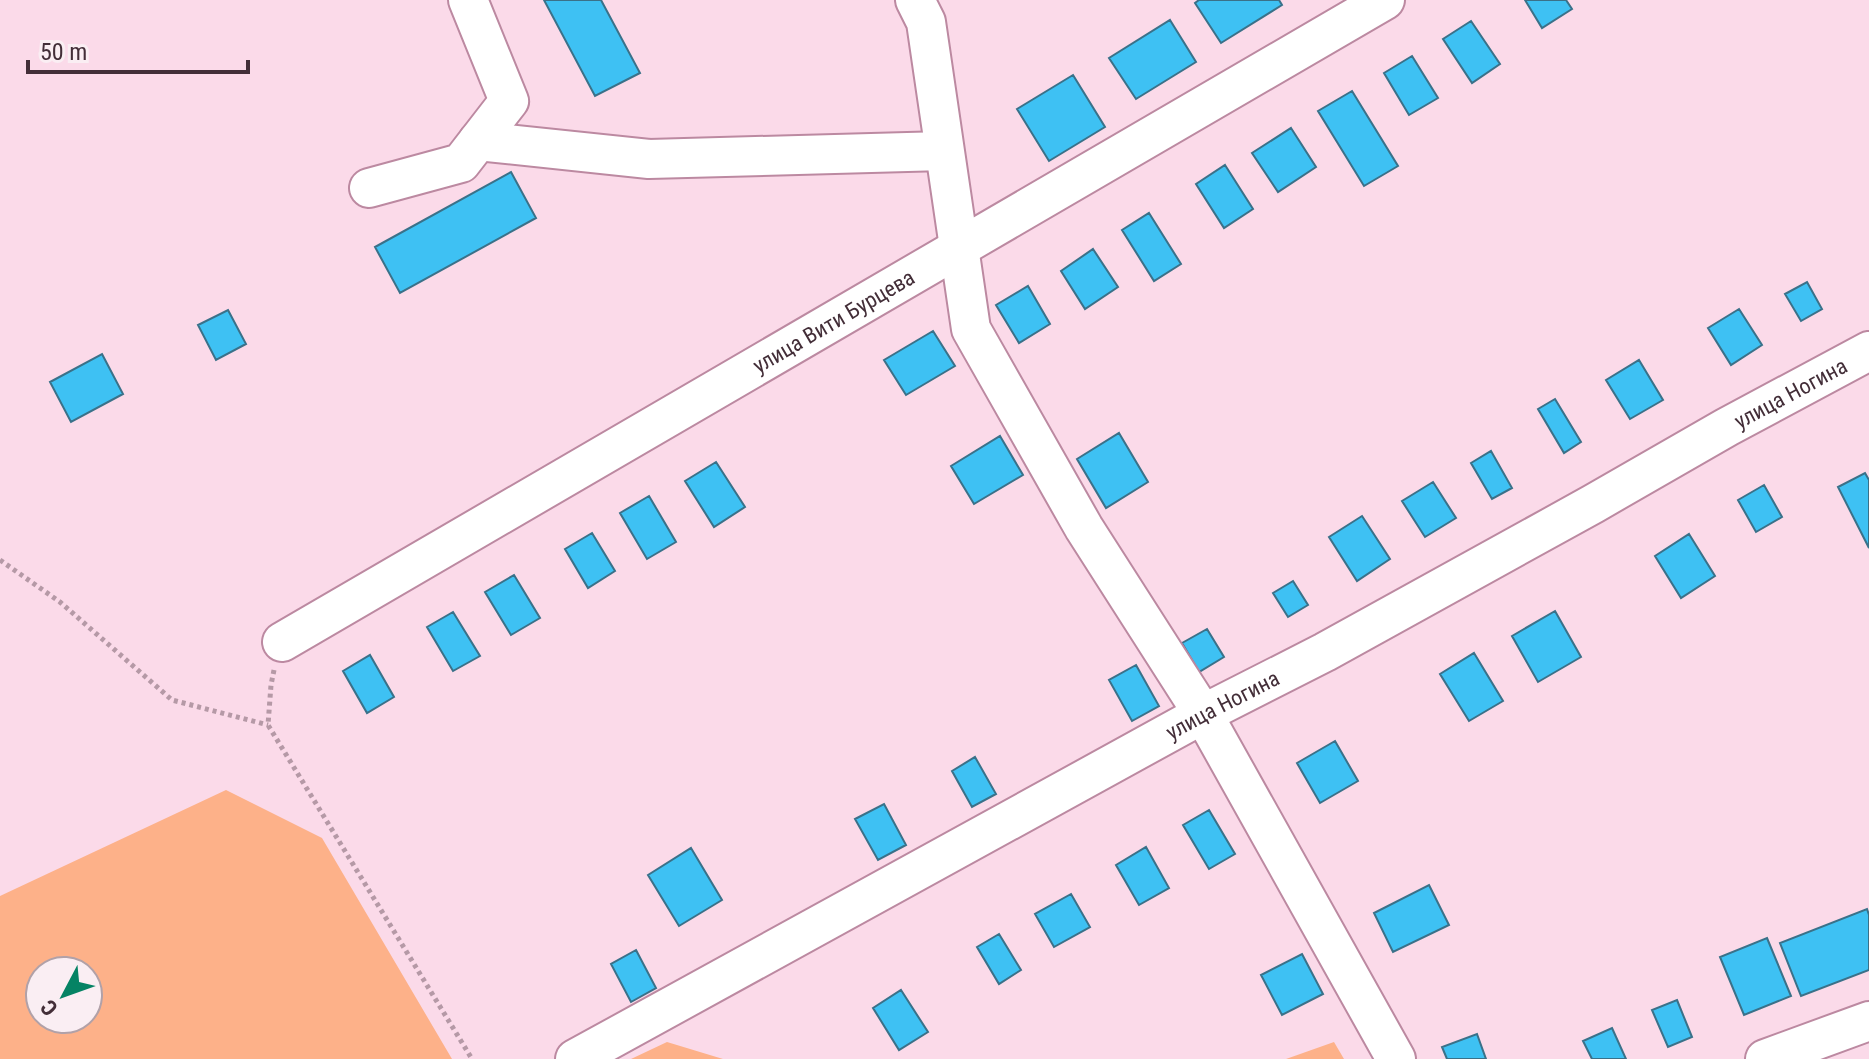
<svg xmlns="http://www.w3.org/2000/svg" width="1869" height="1059" viewBox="0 0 1869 1059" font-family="'Roboto Condensed',sans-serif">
<rect width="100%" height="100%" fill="#fbdae9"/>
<path fill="#fdb189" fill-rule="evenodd" d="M 226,790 L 322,838 L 452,1059 L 0,1059 L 0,896 ZM 88,971 L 88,1019 L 40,1019 L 40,971 Z
M 667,1042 L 723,1059 L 631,1059 Z
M 1334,1042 L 1344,1059 L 1286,1059 Z"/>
<path fill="#3ec1f3" stroke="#3a7189" stroke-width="2" d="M 544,0 L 601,0 L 640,73 L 595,96 Z
M 1199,0 L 1279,0 L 1282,5 L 1221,43 L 1195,3 Z
M 1525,0 L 1566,0 L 1572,9 L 1542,28 Z
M 1170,20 L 1196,62 L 1136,99 L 1109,58 Z
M 1471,21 L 1500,64 L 1472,83 L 1443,39 Z
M 1412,56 L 1438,98 L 1409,115 L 1384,73 Z
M 1073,75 L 1105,127 L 1049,161 L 1017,109 Z
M 1352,91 L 1398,166 L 1364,186 L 1318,111 Z
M 1291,128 L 1316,167 L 1278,192 L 1252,153 Z
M 1225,165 L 1253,209 L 1224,228 L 1196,184 Z
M 511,172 L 536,218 L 400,293 L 375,247 Z
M 1149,213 L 1181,264 L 1154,281 L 1122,230 Z
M 1093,249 L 1118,287 L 1085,309 L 1061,271 Z
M 1807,282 L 1822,309 L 1801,321 L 1785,294 Z
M 1028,286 L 1050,324 L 1019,343 L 996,305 Z
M 1739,309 L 1762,345 L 1731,365 L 1708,328 Z
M 228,310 L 246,344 L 216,360 L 198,325 Z
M 933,331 L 955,366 L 906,395 L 884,360 Z
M 102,354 L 123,394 L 71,422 L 50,382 Z
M 1639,360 L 1663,400 L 1630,419 L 1606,380 Z
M 1555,399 L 1581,442 L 1564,453 L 1538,409 Z
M 1119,433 L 1148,482 L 1106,508 L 1077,459 Z
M 1000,436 L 1023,475 L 974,504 L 951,466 Z
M 1491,451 L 1512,488 L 1492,499 L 1471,463 Z
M 716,462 L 745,507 L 714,527 L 685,481 Z
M 1865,473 L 1869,480 L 1869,548 L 1838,487 Z
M 1433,482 L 1456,518 L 1425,537 L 1402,501 Z
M 1764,485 L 1782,517 L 1756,532 L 1738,500 Z
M 649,496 L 676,542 L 647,559 L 620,513 Z
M 1362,516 L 1390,559 L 1357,581 L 1329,537 Z
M 592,533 L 615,571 L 588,588 L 565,549 Z
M 1689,534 L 1715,576 L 1681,598 L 1655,556 Z
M 514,575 L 540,618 L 511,635 L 485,592 Z
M 1293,581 L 1308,605 L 1288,617 L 1273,593 Z
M 1555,611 L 1581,657 L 1538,682 L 1512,636 Z
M 453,612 L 480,656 L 453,671 L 427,627 Z
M 1207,629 L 1224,657 L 1199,672 L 1182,643 Z
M 1474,653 L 1503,701 L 1469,721 L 1440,674 Z
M 370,655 L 394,697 L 367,713 L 343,671 Z
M 1136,665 L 1159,706 L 1132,721 L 1109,680 Z
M 1335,741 L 1358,781 L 1320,803 L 1297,763 Z
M 975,757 L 996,794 L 972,807 L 952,771 Z
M 884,804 L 906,845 L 878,860 L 855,819 Z
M 1209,810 L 1235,854 L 1209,869 L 1183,825 Z
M 1146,847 L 1169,888 L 1139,905 L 1116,865 Z
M 691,848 L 722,900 L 679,926 L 648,875 Z
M 1429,885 L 1449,925 L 1393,952 L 1374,913 Z
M 1071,894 L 1090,927 L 1054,947 L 1035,914 Z
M 1867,909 L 1869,915 L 1869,970 L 1801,996 L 1780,943 Z
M 999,934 L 1021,970 L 999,984 L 977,947 Z
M 1767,938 L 1791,996 L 1744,1015 L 1720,957 Z
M 636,950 L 656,988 L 631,1002 L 611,964 Z
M 1302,954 L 1323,994 L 1282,1015 L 1261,975 Z
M 901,990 L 928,1032 L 899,1050 L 873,1008 Z
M 1677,1000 L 1692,1037 L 1668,1047 L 1652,1010 Z
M 1612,1028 L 1626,1059 L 1592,1059 L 1583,1041 Z
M 1477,1034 L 1486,1059 L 1447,1059 L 1442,1047 Z"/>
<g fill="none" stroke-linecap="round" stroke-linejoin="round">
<g stroke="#bc89a1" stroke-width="42">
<g id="minor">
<path d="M 915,0 L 926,22 L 971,329 L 1084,528 L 1203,714 L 1396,1059"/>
<path d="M 478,141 L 649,159 L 944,151"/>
<path d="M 369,188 L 461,163 L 509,101 L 468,0"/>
<path id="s1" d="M 282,642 L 1385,0"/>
<path id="s2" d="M 575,1059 L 1203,714 L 1325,652 L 1593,504 L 1727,427 L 1869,351"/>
<path d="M 1765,1059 L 1869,1021"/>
</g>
</g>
<path stroke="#b599a6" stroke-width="5" stroke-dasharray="4 4" stroke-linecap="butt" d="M 0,560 L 60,602 L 172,700 L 268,725
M 274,670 L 271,685 L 268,725 L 472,1059"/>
<use href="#minor" stroke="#fff" stroke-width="38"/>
</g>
<g text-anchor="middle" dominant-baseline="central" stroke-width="6" stroke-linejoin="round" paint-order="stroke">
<g font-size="22" fill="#432e38" stroke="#faeef3">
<text stroke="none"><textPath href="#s1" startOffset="638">улица Вити Бурцева</textPath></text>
<text stroke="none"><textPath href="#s2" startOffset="1386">улица Ногина</textPath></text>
<text stroke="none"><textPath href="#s2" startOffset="738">улица Ногина</textPath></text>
</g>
</g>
<g transform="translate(64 995) rotate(229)"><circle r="38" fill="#faeef3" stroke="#b1a1a8" stroke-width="2"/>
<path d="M0-6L14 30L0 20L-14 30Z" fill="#058364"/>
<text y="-12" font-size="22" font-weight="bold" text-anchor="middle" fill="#432e38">С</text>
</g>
<path d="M28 60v12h220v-12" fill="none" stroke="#432e38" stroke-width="4"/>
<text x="40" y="60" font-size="24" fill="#432e38" stroke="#faeef3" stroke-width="6" paint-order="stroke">50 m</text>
</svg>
